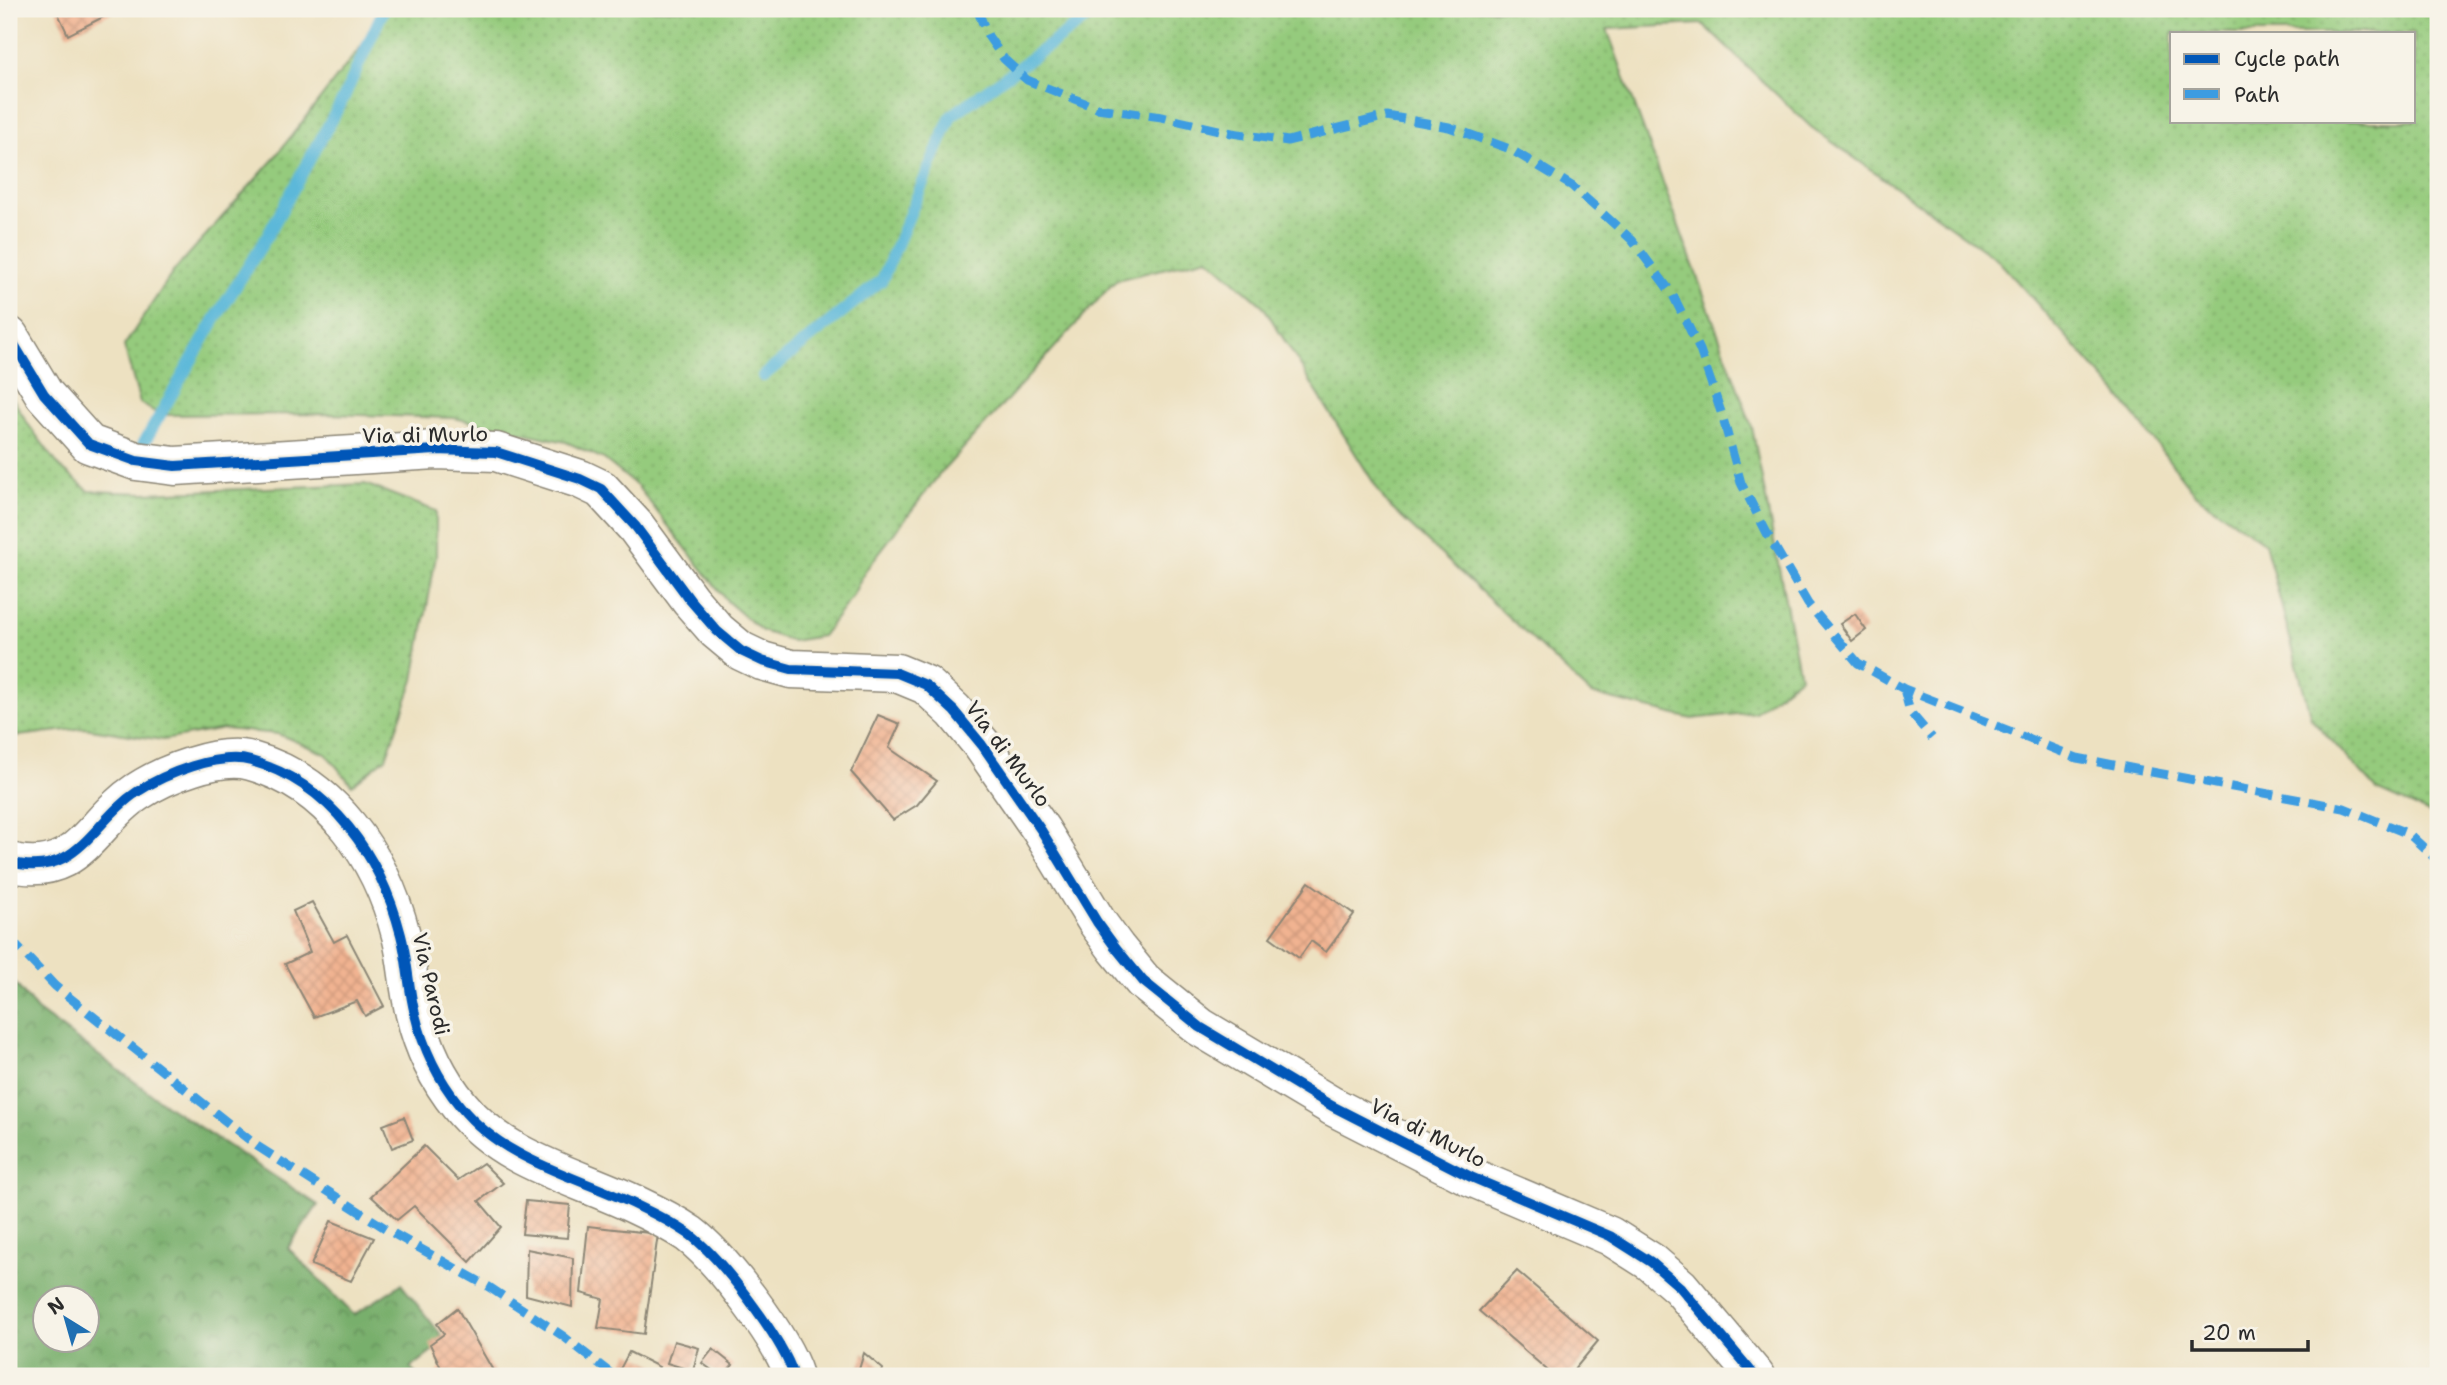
<svg xmlns="http://www.w3.org/2000/svg" width="2447" height="1385" viewBox="0 0 2447 1385" font-family="'Shantell Sans',sans-serif">
<defs>
<pattern id="grass-dots" width="8" height="8" patternUnits="userSpaceOnUse" patternTransform="scale(1.75)"><rect width="8" height="8" fill="#95cb7d"/><path d="M2 2h.1M6 6h.1" fill="none" stroke="#81ae6c" stroke-width="1.8" stroke-linecap="round"/></pattern>
<pattern id="forest-crowns" width="20" height="18" patternUnits="userSpaceOnUse" patternTransform="scale(1.75)"><rect width="20" height="18" fill="#78af6c"/><path d="M2 6a3 3 0 1 1 6 0M12 15a3 3 0 1 1 6 0" fill="none" stroke="#638f59"/></pattern>
<pattern id="building-cross-hatch" width="8" height="8" patternUnits="userSpaceOnUse" patternTransform="scale(1.75)"><rect width="8" height="8" fill="#f1b391"/><path d="M0 0l8 8M0 8l8-8" fill="none" stroke="#cf9a7d"/></pattern>
</defs>
<rect width="100%" height="100%" fill="#f7f3e8"/>
<filter id="ink" filterUnits="userSpaceOnUse"><feTurbulence type="fractalNoise" baseFrequency=".0143" numOctaves="2"/><feDisplacementMap in="SourceGraphic" scale="14" xChannelSelector="R" yChannelSelector="G"/><feConvolveMatrix kernelMatrix="1 2 1 2 8 2 1 2 1" color-interpolation-filters="sRGB"/></filter>
<filter id="wash" filterUnits="userSpaceOnUse"><feTurbulence type="fractalNoise" baseFrequency=".00686" numOctaves="4" result="noise"/><feDisplacementMap in="SourceGraphic" scale="28" xChannelSelector="R" yChannelSelector="G"/><feGaussianBlur stdDeviation="1.57" result="paint"/><feColorMatrix in="noise" values="0 0 0 0 0 0 0 0 0 0 0 0 0 0 0 0 0 1.4 0 .05"/><feComposite in="paint" operator="in"/></filter>
<g filter="url(#wash)">
<rect width="100%" height="100%" fill="#ede1c1"/>
<path fill="url(#grass-dots)" stroke="#607b54" stroke-width="2" fill-rule="evenodd" d="M 390,9 L 2438,9 L 2438,817 L 2377,790 L 2311,718 L 2265,543 L 2195,494 L 2117,393 L 1997,259 L 1811,127 L 1702,24 L 1607,29 L 1752,427 L 1800,677 L 1755,712 L 1692,719 L 1591,694 L 1387,504 L 1263,306 L 1208,258 L 1116,280 L 939,475 L 865,571 L 852,597 L 822,636 L 792,641 L 762,631 L 728,602 L 637,486 L 604,459 L 566,442 L 454,418 L 329,414 L 160,415 L 140,403 L 124,346 L 173,272 L 271,162 ZM 2172,33 L 2414,33 L 2414,121 L 2172,121 Z
M 9,392 L 28,424 L 60,467 L 89,491 L 144,493 L 365,484 L 436,511 L 436,556 L 414,680 L 386,758 L 352,785 L 326,754 L 278,734 L 224,729 L 163,740 L 84,728 L 9,737 Z"/>
<path fill="url(#forest-crowns)" stroke="#526d4c" stroke-width="2" fill-rule="evenodd" d="M 9,976 L 37,1010 L 169,1107 L 318,1205 L 288,1248 L 354,1315 L 401,1284 L 446,1341 L 411,1368 L 417,1376 L 9,1376 ZM 46,1298 L 88,1298 L 88,1340 L 46,1340 Z"/>
<g fill="none" stroke-linecap="round" stroke-linejoin="round">
<path stroke="#5bb8d9" stroke-width="12" d="M 763,376 L 882,280 L 951,116 L 1099,9
M 137,455 L 214,321 L 266,238 L 343,99 L 384,9"/>
</g>
<g id="blocks">
<path fill="url(#building-cross-hatch)" d="M 56,9 L 114,9 L 115,11 L 68,35 Z
M 1855,614 L 1866,630 L 1852,641 L 1840,624 Z
M 878,715 L 900,724 L 889,748 L 937,781 L 917,805 L 893,820 L 851,772 Z
M 1309,882 L 1354,914 L 1326,952 L 1311,941 L 1299,958 L 1270,937 Z
M 312,902 L 334,942 L 347,935 L 384,1006 L 365,1016 L 357,1001 L 314,1017 L 285,964 L 310,952 L 293,911 Z
M 404,1117 L 413,1140 L 392,1148 L 383,1125 Z
M 424,1146 L 458,1180 L 483,1163 L 503,1183 L 479,1201 L 501,1227 L 470,1262 L 414,1206 L 397,1220 L 371,1196 Z
M 526,1201 L 570,1205 L 567,1238 L 522,1234 Z
M 331,1221 L 374,1238 L 351,1281 L 311,1265 Z
M 588,1226 L 658,1234 L 644,1334 L 598,1328 L 603,1299 L 581,1293 Z
M 527,1249 L 573,1258 L 572,1307 L 526,1295 Z
M 1517,1271 L 1598,1341 L 1569,1376 L 1554,1376 L 1479,1311 Z
M 457,1308 L 495,1374 L 492,1376 L 435,1376 L 441,1368 L 430,1344 L 444,1334 L 437,1324 Z
M 674,1341 L 699,1348 L 693,1371 L 667,1363 Z
M 713,1349 L 733,1365 L 724,1376 L 720,1376 L 702,1363 Z
M 629,1352 L 659,1367 L 654,1376 L 633,1376 L 620,1369 Z
M 864,1353 L 883,1369 L 881,1376 L 857,1376 Z"/>
</g>
</g>
<g filter="url(#ink)">
<use href="#blocks" fill-opacity="0" stroke="#8c8676" stroke-width="2"/>
<g fill="none" stroke-linecap="round" stroke-linejoin="round">
<g stroke="#8c8676" stroke-width="41">
<path id="tertiary" d="M 9,336 L 44,394 L 89,444 L 136,461 L 175,466 L 436,450 L 496,452 L 580,479 L 601,489 L 636,527 L 690,600 L 717,631 L 741,651 L 762,661 L 791,669 L 897,673 L 926,685 L 954,711 L 982,745 L 1041,830 L 1097,922 L 1116,948 L 1143,981 L 1200,1027 L 1332,1106 L 1471,1177 L 1610,1236 L 1651,1262 L 1680,1287 L 1755,1376
M 9,862 C 78,880 91,822 137,792 C 164,774 219,752 251,761 C 331,783 381,857 401,935 C 408,961 408,988 415,1014 C 423,1048 438,1079 460,1106 C 505,1162 577,1176 638,1206 C 655,1214 674,1224 689,1234 C 721,1258 782,1338 794,1376"/>
</g>
<use href="#tertiary" stroke="#fff" stroke-width="38"/>
<path stroke="#3d9ce1" stroke-width="9" stroke-dasharray="18 9" stroke-linecap="butt" d="M 977,9 L 988,36 L 1004,59 L 1027,80 L 1097,108 L 1162,117 L 1232,133 L 1288,141 L 1387,116 L 1449,127 L 1510,149 L 1572,186 L 1632,240 L 1673,295 L 1700,350 L 1722,415 L 1741,483 L 1769,537 L 1808,604 L 1858,663 L 1904,689 L 2077,758 L 2344,808 L 2409,834 L 2438,861
M 1904,689 L 1910,712 L 1932,738
M 9,938 L 55,986 L 257,1146 L 396,1235 L 489,1287 L 563,1336 L 614,1376"/>
<g stroke="#f7f3e8" stroke-width="15">
<path id="cycleway" d="M 9,336 L 44,394 L 89,444 L 136,461 L 175,466 L 436,450 L 496,452 L 580,479 L 601,489 L 636,527 L 690,600 L 717,631 L 741,651 L 762,661 L 791,669 L 897,673 L 926,685 L 954,711 L 982,745 L 1041,830 L 1097,922 L 1116,948 L 1143,981 L 1200,1027 L 1332,1106 L 1471,1177 L 1610,1236 L 1651,1262 L 1680,1287 L 1755,1376
M 9,862 C 78,880 91,822 137,792 C 164,774 219,752 251,761 C 331,783 381,857 401,935 C 408,961 408,988 415,1014 C 423,1048 438,1079 460,1106 C 505,1162 577,1176 638,1206 C 655,1214 674,1224 689,1234 C 721,1258 782,1338 794,1376"/>
</g>
<use href="#cycleway" stroke="#0057b8" stroke-width="10"/>
</g>
</g>
<g text-anchor="middle" dominant-baseline="central" stroke-width="7" stroke-linejoin="round" paint-order="stroke">
<g font-size="21" fill="#2b2b2b" stroke="#f7f3e8">
<text transform="translate(425 435) rotate(-1)">Via di Murlo</text>
<text transform="translate(1008 754) rotate(53)">Via di Murlo</text>
<text transform="translate(431 984) rotate(77)">Via Parodi</text>
<text transform="translate(1428 1133) rotate(27)">Via di Murlo</text>
</g>
</g>
<rect width="2447" height="1385" fill="none" stroke="#f7f3e8" stroke-width="35"/>
<rect x="2170" y="32" width="245" height="91" fill="#f7f3e8" stroke="#a5a39c" stroke-width="2"/>
<rect x="2184" y="54" width="35" height="10" fill="#0057b8" stroke="#a5a39c" stroke-width="2"/>
<text x="2234" y="66" font-size="21" fill="#2b2b2b">Cycle path</text>
<rect x="2184" y="89" width="35" height="10" fill="#3d9ce1" stroke="#a5a39c" stroke-width="2"/>
<text x="2234" y="102" font-size="21" fill="#2b2b2b">Path</text>
<g transform="translate(66 1319) rotate(323)"><circle r="33" fill="#f7f3e8" stroke="#a5a39c" stroke-width="2"/>
<path d="M0-5L12 26L0 18L-12 26Z" fill="#1f6fb2"/>
<text y="-10" font-size="19" font-weight="bold" text-anchor="middle" fill="#2b2b2b">N</text>
</g>
<path d="M2192 1340v10h116v-10" fill="none" stroke="#2b2b2b" stroke-width="3.5"/>
<text x="2202" y="1340" font-size="21" fill="#2b2b2b" stroke="#f7f3e8" stroke-width="5" paint-order="stroke">20 m</text>
</svg>
